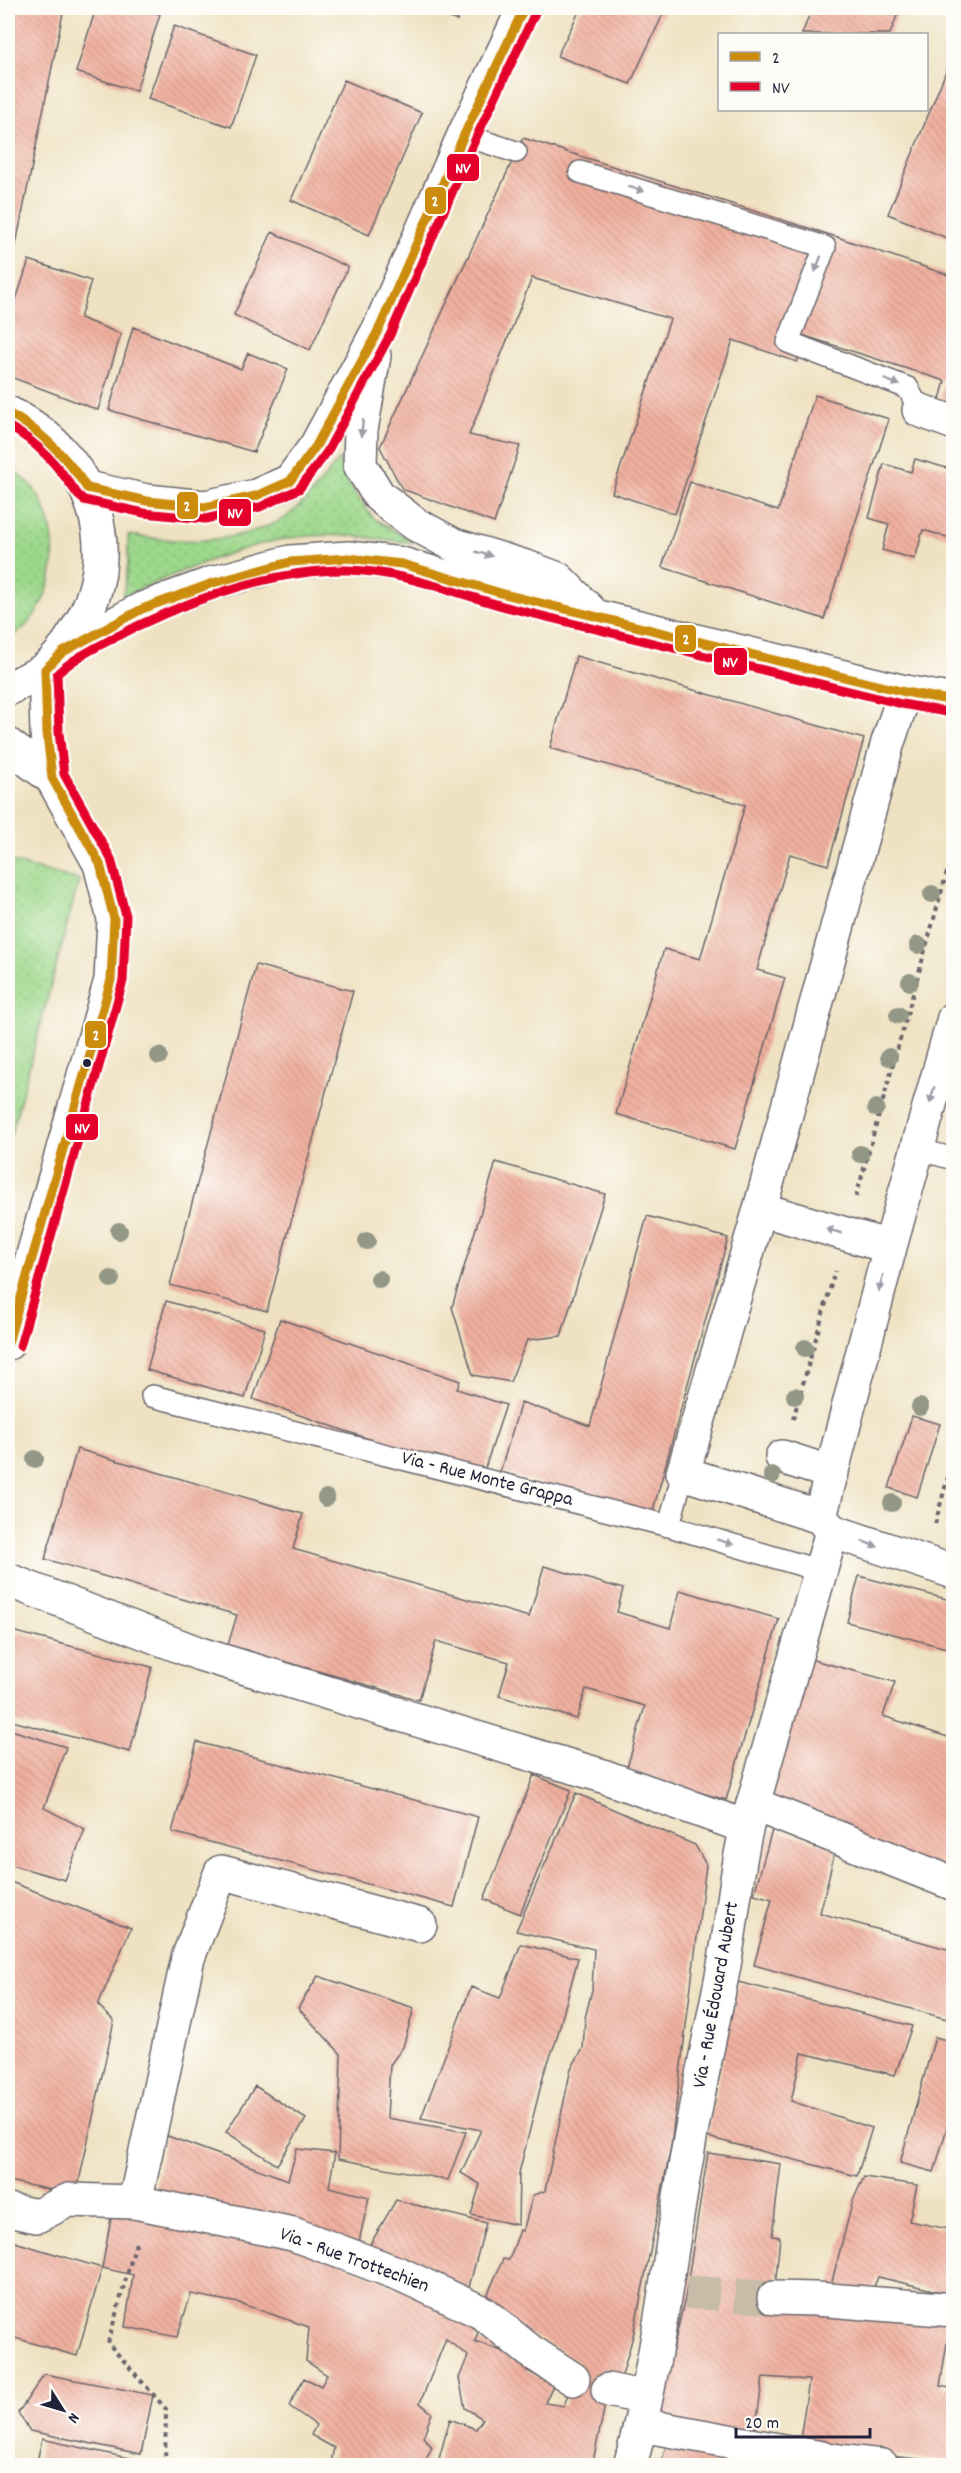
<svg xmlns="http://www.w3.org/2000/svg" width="961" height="2473" viewBox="0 0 961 2473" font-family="Dekko,sans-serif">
<defs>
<pattern id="grass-dots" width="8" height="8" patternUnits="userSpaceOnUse" patternTransform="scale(1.5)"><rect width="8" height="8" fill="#9dd88b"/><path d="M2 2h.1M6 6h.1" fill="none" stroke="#87b979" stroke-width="1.8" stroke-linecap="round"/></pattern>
<pattern id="building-back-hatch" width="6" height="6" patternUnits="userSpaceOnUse" patternTransform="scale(1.5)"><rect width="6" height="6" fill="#f0b09f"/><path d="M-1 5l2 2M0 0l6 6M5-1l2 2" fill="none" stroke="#ce978a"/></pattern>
</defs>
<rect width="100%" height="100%" fill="#fdfcf7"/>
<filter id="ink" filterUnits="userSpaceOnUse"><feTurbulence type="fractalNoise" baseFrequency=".0167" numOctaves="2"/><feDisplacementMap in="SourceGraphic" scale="12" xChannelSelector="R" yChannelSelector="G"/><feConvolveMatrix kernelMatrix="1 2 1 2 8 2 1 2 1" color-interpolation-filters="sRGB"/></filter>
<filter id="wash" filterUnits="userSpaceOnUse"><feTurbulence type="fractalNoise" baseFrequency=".008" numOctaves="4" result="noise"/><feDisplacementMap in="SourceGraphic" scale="24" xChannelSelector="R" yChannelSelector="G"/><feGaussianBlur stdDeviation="1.35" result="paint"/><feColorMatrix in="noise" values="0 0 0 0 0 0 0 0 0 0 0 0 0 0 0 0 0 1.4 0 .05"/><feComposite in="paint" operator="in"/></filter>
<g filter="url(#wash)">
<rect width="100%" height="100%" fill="#efe2c2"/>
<path fill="url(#grass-dots)" stroke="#607d63" stroke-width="1.5" d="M 339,459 L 349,485 L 373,518 L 415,543 C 376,539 336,532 297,537 C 241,544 175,574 123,596 L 128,564 L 128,535 C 174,542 220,545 265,527 C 271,524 280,522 286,517 C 307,502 323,480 339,459 Z
M 8,465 C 14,471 23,477 29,483 C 62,521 61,585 29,622 C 24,629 14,634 8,640 Z
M 8,861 L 79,880 L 8,1146 Z"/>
<g id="blocks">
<path fill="url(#building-back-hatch)" d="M 8,8 L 64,8 L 12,264 L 8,263 Z
M 96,8 L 138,8 L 160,14 L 136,91 L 76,72 Z
M 427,8 L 464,8 L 457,21 Z
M 581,8 L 666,8 L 630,84 L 557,56 Z
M 812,8 L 900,8 L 890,34 L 802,34 Z
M 174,26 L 256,55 L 231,127 L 148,99 Z
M 953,54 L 954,54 L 954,241 L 888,214 Z
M 344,80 L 422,113 L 369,235 L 291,200 Z
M 523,138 L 840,238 L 954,277 L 954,407 L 939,403 L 945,381 L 805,336 L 797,362 L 733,340 L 675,514 L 612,493 L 670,319 L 532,278 L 469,435 L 520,446 L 494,523 L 402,489 L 380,447 Z
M 272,232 L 348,267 L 310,350 L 234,315 Z
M 29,260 L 91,281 L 80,318 L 121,334 L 98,410 L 8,376 L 8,324 Z
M 133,327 L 241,369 L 248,353 L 288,369 L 254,452 L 109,410 Z
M 815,395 L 889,419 L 824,619 L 662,567 L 690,482 L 778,511 Z
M 915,459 L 954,470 L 954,539 L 923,530 L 915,559 L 882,550 L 889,524 L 869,518 L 884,464 L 911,472 Z
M 576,656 L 864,739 L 828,865 L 790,854 L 757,970 L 785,978 L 735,1149 L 616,1114 L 664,949 L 700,959 L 745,805 L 550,748 Z
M 256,965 L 353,991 L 267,1311 L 170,1285 Z
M 496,1162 L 605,1194 L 561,1336 L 527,1340 L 510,1382 L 473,1375 L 452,1307 Z
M 647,1216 L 728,1238 L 652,1514 L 500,1472 L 521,1402 L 590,1426 Z
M 166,1301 L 265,1329 L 245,1398 L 147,1370 Z
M 280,1319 L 460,1381 L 457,1389 L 506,1405 L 484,1471 L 435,1455 L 433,1461 L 253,1399 Z
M 912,1416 L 940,1424 L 917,1497 L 889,1488 Z
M 77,1449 L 303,1514 L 293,1549 L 529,1617 L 544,1566 L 623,1589 L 617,1612 L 670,1628 L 680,1590 L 779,1619 L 726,1800 L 626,1771 L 645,1706 L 586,1689 L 577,1719 L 499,1696 L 509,1662 L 436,1641 L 419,1700 L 228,1645 L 237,1615 L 45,1559 Z
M 859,1576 L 954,1601 L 954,1650 L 847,1622 Z
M 8,1630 L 152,1667 L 130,1752 L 8,1720 Z
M 806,1658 L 895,1682 L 883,1716 L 954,1739 L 954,1875 L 765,1802 Z
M 8,1729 L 66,1747 L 44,1808 L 85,1829 L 65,1880 L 8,1864 Z
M 197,1742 L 478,1817 L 454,1907 L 172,1832 Z
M 534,1775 L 571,1790 L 520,1914 L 484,1899 Z
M 576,1793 L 695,1845 L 706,1865 L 671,2146 L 633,2336 L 621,2379 L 611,2377 L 592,2466 L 437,2466 L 450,2419 L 476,2429 L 483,2419 L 465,2408 L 459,2378 L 468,2356 L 446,2339 L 420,2403 L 432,2413 L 423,2437 L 432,2447 L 423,2466 L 330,2466 L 334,2448 L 311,2435 L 316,2425 L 289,2406 L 304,2378 L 321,2386 L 327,2375 L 306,2361 L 309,2327 L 239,2303 L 191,2294 L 177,2337 L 125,2327 L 133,2275 L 102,2268 L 113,2207 L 310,2250 L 482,2321 L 475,2341 L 528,2361 L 526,2370 L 553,2385 L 545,2403 L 564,2406 L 578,2362 L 483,2305 L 503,2259 L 509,2260 L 520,2230 L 523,2231 L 533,2195 L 545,2191 L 571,2068 L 583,2049 L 585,2018 L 592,1990 L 594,1949 L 516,1931 Z
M 772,1830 L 836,1847 L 820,1913 L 954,1951 L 954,2021 L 754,1965 L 772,1899 L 754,1894 Z
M 8,1881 L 131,1928 L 98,2005 L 114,2021 L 76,2195 L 8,2181 Z
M 521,1944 L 578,1958 L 556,2041 L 544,2073 L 519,2173 L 518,2225 L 471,2215 L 480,2184 L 461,2173 L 481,2130 L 421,2118 L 471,1987 L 500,1998 Z
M 318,1976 L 414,2008 L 403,2047 L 390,2065 L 387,2118 L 466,2132 L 448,2180 L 338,2159 L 341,2054 L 298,2008 Z
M 738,1982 L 912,2026 L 895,2075 L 802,2053 L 791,2101 L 872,2128 L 857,2176 L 707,2137 Z
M 935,2037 L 954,2042 L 954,2104 L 934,2172 L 900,2163 Z
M 255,2086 L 306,2119 L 277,2165 L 226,2132 Z
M 165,2135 L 288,2180 L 297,2149 L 335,2153 L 329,2187 L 369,2197 L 358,2246 L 154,2195 Z
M 708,2153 L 781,2164 L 772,2236 L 780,2237 L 774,2298 L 951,2318 L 940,2386 L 954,2389 L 954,2463 L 799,2446 L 809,2380 L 763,2377 L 754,2439 L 656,2423 L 685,2298 Z
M 864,2177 L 917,2185 L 909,2221 L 954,2230 L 954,2295 L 878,2277 L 869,2299 L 829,2293 L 853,2200 Z
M 396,2200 L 486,2223 L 468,2291 L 365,2253 Z
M 8,2240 L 102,2268 L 77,2356 L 8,2336 Z
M 44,2374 L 153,2395 L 141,2454 L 30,2431 L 18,2413 Z
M 42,2439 L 133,2459 L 132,2466 L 36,2466 Z
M 667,2443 L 747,2459 L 745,2466 L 660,2466 Z"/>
</g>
</g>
<g filter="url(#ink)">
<use href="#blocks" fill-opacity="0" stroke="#6a656a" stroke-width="1.5"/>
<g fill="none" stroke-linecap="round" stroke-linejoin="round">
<path stroke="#c6bca7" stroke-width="33" stroke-dasharray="33 16" stroke-linecap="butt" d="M 686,2292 L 774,2298"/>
<g stroke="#6a656a" stroke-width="24">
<path id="service" d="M 464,135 L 516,152
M 580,172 L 825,247 L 788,342 L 908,388 L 919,410
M 917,1149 L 954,1159
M 152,1396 L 669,1526 L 821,1571
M 669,1526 L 683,1473"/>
</g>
<g stroke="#6a656a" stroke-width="36">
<path id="pedestrian" d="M 546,1759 L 600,1775 L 746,1827
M 135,2202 L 293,2234 L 402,2275 L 483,2313 L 530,2351 L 573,2379
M 774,2298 L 816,2299 L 954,2310
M 608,2390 L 646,2398
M 641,2425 L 838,2461 L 882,2466
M 630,2466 C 659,2358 670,2248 690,2139 C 700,2081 713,2023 724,1965 C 734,1912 737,1856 753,1804"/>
</g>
<g stroke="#6a656a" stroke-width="36">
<path id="minor" d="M 919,410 L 954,423
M 905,692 L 888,742 L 760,1209 L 683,1473 L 820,1517 L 832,1531 L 954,1572
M 8,745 L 52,778
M 760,1209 L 890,1247
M 8,1343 L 111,980 L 114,919 L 100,864 L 52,778 L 47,733 L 45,669
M 782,1457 L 832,1473
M 820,1517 L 890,1247 L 954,1018
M 832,1531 L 753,1804 L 954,1884
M 8,1580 L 200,1654 L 546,1759
M 8,2210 L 37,2216 L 69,2200 L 135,2202 L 188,1958 L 221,1872 L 420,1925"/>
</g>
<g stroke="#6a656a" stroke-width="36">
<path id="tertiary" d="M 374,356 L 361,430 L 360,465 L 379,496 L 415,524 L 454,545 L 529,568 L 558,579 L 594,615
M 8,413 C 92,451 128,552 76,631 C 67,645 58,660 44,670 C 33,677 19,683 8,689
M 87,488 L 147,501 L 205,507 L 256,496 L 290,481 L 316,446 L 379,329 L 464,135 L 524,8
M 63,652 L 142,609 L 213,583 L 290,562 L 348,558 L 402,564 L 504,594 L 905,692 L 954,701"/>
</g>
<path stroke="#6a656a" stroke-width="4" stroke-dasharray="4.5 4.5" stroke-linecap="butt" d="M 856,1197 L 954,847
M 793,1419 L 835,1271
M 935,1524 L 954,1455
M 136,2243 L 108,2343 L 166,2409 L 165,2466"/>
<use href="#service" stroke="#fff" stroke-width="21"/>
<use href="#pedestrian" stroke="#fff" stroke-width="33"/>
<use href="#minor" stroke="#fff" stroke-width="33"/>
<use href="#tertiary" stroke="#fff" stroke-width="33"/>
<g stroke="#fdfcf7" stroke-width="14">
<path id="bus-1" d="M 8,413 C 42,431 66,456 87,488 L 147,501 L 205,507 L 256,496 L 290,481 L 316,446 L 379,329 L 464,135 L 524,8
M 8,1343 L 111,980 L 114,919 L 100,864 L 52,778 L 47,733 L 45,669 L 63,652 L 142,609 L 213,583 L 290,562 L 348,558 L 402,564 L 504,594 L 905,692 L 954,701"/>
</g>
<g stroke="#fdfcf7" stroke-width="14">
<path id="bus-2" d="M 8,426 C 38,442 59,467 78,495 L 84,500 L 144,513 L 205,519 L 260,507 L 299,489 L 327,452 L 390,335 L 475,140 L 535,13
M 20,1346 L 123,981 L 126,916 L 111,859 L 64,774 L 59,732 L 57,674 C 73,659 91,650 110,640 C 177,604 270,569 347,570 C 405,571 459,595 514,609 C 644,640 773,672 902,704 L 952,713"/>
</g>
<use href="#bus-1" stroke="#cc8c0c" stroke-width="9"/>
<use href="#bus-2" stroke="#e4002b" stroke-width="9"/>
</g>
<g fill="#939785">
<circle cx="932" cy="894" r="9"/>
<circle cx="918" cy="945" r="9"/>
<circle cx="910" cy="982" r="9"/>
<circle cx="898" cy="1015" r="9"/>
<circle cx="159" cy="1056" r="9"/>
<circle cx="889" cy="1057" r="9"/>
<circle cx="876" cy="1108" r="9"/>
<circle cx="860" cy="1154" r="9"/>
<circle cx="119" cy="1231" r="9"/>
<circle cx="367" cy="1241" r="9"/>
<circle cx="111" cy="1279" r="9"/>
<circle cx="379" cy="1279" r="9"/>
<circle cx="805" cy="1348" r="9"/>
<circle cx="795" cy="1396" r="9"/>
<circle cx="920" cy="1407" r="9"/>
<circle cx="35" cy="1459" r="9"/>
<circle cx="772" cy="1475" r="9"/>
<circle cx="326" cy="1498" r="9"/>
<circle cx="892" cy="1503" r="9"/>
</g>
<defs><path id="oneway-solid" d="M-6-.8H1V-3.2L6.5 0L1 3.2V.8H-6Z" transform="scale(1.5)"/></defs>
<g fill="#9c9ca7">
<use href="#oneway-solid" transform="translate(636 189) rotate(17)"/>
<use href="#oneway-solid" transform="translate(818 264) rotate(111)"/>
<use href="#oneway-solid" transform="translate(892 382) rotate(21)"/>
<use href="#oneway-solid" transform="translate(362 428) rotate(97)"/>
<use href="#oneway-solid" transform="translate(484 554) rotate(16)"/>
<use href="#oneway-solid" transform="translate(932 1095) rotate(105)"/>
<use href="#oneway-solid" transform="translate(834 1231) rotate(-164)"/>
<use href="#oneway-solid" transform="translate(881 1283) rotate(104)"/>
<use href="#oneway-solid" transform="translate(725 1542) rotate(17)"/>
<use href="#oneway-solid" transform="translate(870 1544) rotate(20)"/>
</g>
</g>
<circle fill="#22223b" stroke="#fdfcf7" stroke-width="2" cx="87" cy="1063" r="5"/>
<g text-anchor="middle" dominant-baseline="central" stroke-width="5" stroke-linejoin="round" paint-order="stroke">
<g font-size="20" fill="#22223b" stroke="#fdfcf7">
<text transform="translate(487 1480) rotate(14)">Via - Rue Monte Grappa</text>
<text transform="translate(717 1995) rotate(-80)">Via - Rue Édouard Aubert</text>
<text transform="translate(354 2261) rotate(20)">Via - Rue Trottechien</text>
</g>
</g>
<g stroke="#fdfcf7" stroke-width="2">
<rect x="446" y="153" width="34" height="29" rx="6" fill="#e4002b"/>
<rect x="424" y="186" width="23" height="29" rx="6" fill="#cc8c0c"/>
<rect x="176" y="491" width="23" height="29" rx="6" fill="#cc8c0c"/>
<rect x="218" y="498" width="34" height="29" rx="6" fill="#e4002b"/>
<rect x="674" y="624" width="23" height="29" rx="6" fill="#cc8c0c"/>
<rect x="713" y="647" width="35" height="29" rx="6" fill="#e4002b"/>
<rect x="84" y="1020" width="23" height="29" rx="6" fill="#cc8c0c"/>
<rect x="65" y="1113" width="34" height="28" rx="6" fill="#e4002b"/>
</g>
<g font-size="16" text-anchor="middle" font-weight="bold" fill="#fff">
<text x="463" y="173">NV</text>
<text x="435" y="206">2</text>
<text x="187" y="511">2</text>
<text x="235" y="518">NV</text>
<text x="686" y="644">2</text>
<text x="730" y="667">NV</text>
<text x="96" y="1040">2</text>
<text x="82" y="1133">NV</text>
</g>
<rect width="961" height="2473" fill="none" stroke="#fdfcf7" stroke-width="30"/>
<rect x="718" y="33" width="210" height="78" fill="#fdfcf7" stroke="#a5a5ac" stroke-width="1.5"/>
<rect x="730" y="52" width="30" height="9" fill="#cc8c0c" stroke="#a5a5ac" stroke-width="1.5"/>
<text x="772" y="63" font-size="18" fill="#22223b">2</text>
<rect x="730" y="82" width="30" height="9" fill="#e4002b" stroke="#a5a5ac" stroke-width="1.5"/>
<text x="772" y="93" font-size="18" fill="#22223b">NV</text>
<g transform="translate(63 2410) rotate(127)" stroke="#fdfcf7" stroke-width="4.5" paint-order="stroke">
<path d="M0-4.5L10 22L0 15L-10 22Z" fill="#22223b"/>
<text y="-9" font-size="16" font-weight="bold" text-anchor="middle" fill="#22223b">N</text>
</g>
<path d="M736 2428v9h134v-9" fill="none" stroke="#22223b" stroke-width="3"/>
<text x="745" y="2428" font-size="18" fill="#22223b" stroke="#fdfcf7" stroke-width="4.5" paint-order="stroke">20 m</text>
</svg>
